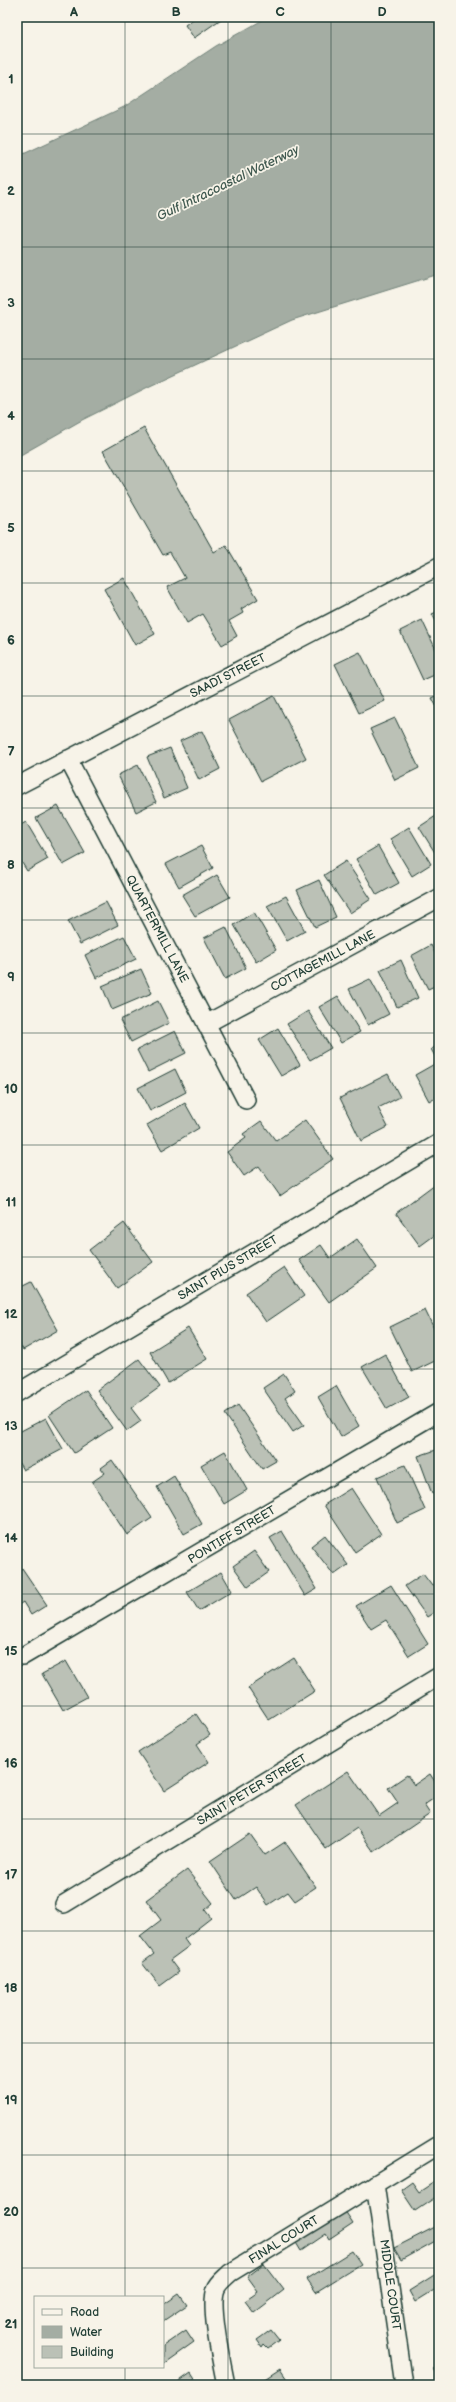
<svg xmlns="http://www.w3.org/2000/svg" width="456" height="2402" viewBox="0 0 456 2402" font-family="'Balsamiq Sans',sans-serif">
<rect width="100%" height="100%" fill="#f7f3e8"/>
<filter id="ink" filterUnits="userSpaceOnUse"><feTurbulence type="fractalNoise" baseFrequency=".025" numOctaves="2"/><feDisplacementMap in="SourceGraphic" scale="8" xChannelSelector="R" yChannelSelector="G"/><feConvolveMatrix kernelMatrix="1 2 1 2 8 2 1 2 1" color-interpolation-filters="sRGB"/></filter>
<g filter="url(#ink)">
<path fill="#a4ada3" stroke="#6f8077" d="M 268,17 L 439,17 L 439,274 L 292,320 L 150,386 L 82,420 L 17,457 L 17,157 L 124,107 L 216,46 Z"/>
<path fill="#bbc1b6" stroke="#1f3d34" d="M 196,17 L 224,17 L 194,38 L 185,25 Z
M 144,428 L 214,552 L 226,545 L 258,599 L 241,609 L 243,613 L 229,621 L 237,636 L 222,645 L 203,614 L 187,623 L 167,587 L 185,578 L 170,552 L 163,555 L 103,451 Z
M 124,578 L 155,634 L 135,645 L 104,589 Z
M 439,611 L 439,627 L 432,614 Z
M 422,620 L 439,656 L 439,673 L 423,680 L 400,631 Z
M 360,652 L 385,701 L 359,713 L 335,664 Z
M 439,695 L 439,711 L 432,698 Z
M 274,696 L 306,758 L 261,781 L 229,720 Z
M 395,718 L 419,768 L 395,780 L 370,729 Z
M 202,731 L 220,769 L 199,780 L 180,741 Z
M 170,748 L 187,788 L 164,798 L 147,757 Z
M 138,765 L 156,802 L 136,812 L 118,775 Z
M 58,806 L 85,853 L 63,865 L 36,818 Z
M 439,814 L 439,859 L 419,827 Z
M 26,822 L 48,859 L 27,871 L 17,855 L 17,827 Z
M 409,827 L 431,864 L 412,876 L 390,839 Z
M 201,846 L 213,868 L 179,887 L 166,864 Z
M 378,846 L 399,883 L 377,895 L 356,859 Z
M 346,861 L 371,899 L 350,913 L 324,875 Z
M 217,875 L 230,897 L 195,916 L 182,895 Z
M 319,880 L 336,917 L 315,927 L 297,890 Z
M 286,896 L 305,931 L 287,941 L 267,906 Z
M 106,902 L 118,925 L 80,944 L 68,921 Z
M 254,912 L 276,950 L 256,962 L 234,925 Z
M 226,927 L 246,968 L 225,979 L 204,938 Z
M 124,936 L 136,959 L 96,978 L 85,955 Z
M 431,945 L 439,961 L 439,984 L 428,989 L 411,956 Z
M 401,960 L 418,998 L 397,1007 L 380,970 Z
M 141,969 L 152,993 L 112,1010 L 102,986 Z
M 370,979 L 389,1014 L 368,1025 L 349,989 Z
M 338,996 L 360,1032 L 341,1043 L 319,1007 Z
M 158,1001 L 169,1023 L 131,1042 L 120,1020 Z
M 308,1011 L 331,1048 L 310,1060 L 287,1024 Z
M 278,1028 L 300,1065 L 281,1076 L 259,1040 Z
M 175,1031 L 186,1053 L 148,1072 L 137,1050 Z
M 439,1045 L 439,1095 L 429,1101 L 415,1075 L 438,1062 L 431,1049 Z
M 175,1069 L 186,1092 L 150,1111 L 138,1088 Z
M 388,1074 L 400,1097 L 378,1108 L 388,1127 L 361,1141 L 340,1098 Z
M 185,1103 L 199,1128 L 162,1150 L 147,1125 Z
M 305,1120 L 333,1159 L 280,1196 L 259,1166 L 244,1176 L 227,1152 L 246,1138 L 243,1134 L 261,1121 L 276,1141 Z
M 439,1181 L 439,1232 L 420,1246 L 396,1213 Z
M 124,1223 L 153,1262 L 117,1288 L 89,1250 Z
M 357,1239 L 377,1268 L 329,1302 L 299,1260 L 321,1245 L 330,1258 Z
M 284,1267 L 304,1296 L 266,1322 L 246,1293 Z
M 31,1282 L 58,1330 L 23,1350 L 17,1339 L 17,1289 Z
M 425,1310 L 439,1339 L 439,1359 L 412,1372 L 390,1327 Z
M 188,1328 L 207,1359 L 168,1383 L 150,1352 Z
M 385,1354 L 409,1397 L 387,1409 L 362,1367 Z
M 139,1359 L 160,1387 L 131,1408 L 141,1421 L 127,1431 L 97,1390 Z
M 284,1374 L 295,1391 L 285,1398 L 304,1425 L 293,1432 L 263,1388 Z
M 336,1386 L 359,1426 L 341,1437 L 318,1397 Z
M 86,1390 L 112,1428 L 74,1453 L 49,1415 Z
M 238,1405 L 276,1461 L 262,1469 L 225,1414 Z
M 46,1418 L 63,1449 L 23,1470 L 17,1460 L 17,1433 Z
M 439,1449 L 439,1491 L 432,1494 L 418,1456 Z
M 225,1451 L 247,1490 L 224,1504 L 201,1465 Z
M 112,1460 L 152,1518 L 127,1535 L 92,1482 L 105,1473 L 101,1468 Z
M 405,1465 L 425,1510 L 397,1523 L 377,1477 Z
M 174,1476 L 202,1524 L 184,1534 L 157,1487 Z
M 351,1488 L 381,1534 L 355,1552 L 324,1505 Z
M 282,1531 L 317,1589 L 305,1596 L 270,1538 Z
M 325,1535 L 348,1565 L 334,1575 L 311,1546 Z
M 254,1551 L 269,1572 L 248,1587 L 233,1566 Z
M 22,1568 L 47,1605 L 31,1615 L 23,1602 L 17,1606 L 17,1571 Z
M 221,1572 L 232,1591 L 199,1611 L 187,1592 Z
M 423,1574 L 432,1586 L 439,1581 L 439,1609 L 427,1617 L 405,1586 Z
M 391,1585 L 428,1644 L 409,1656 L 386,1620 L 371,1629 L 356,1606 Z
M 294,1658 L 315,1691 L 269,1720 L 248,1688 Z
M 66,1661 L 87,1697 L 63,1710 L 42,1674 Z
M 196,1714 L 210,1735 L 197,1744 L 209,1762 L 164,1791 L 138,1752 Z
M 348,1771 L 379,1816 L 398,1803 L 388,1788 L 407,1775 L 414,1785 L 430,1774 L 439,1788 L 439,1795 L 424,1805 L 430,1814 L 374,1852 L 357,1828 L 326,1849 L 296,1805 Z
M 250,1834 L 265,1855 L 285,1842 L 316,1887 L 295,1901 L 288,1892 L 268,1905 L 256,1887 L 236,1900 L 210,1861 Z
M 187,1870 L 213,1903 L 205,1910 L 211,1918 L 184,1939 L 189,1946 L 170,1960 L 179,1972 L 160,1986 L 142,1963 L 154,1954 L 140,1936 L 161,1920 L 146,1900 Z
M 439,2179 L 439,2195 L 415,2211 L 401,2190 L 412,2182 L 419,2192 Z
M 343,2208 L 353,2223 L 329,2239 L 326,2234 L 301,2251 L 295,2241 Z
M 439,2225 L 439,2239 L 401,2260 L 394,2248 Z
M 352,2251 L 361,2264 L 316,2292 L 307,2279 Z
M 264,2264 L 284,2290 L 254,2313 L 245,2301 L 258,2292 L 247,2277 Z
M 439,2272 L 439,2287 L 415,2302 L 409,2291 Z
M 179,2294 L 187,2305 L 163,2321 L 163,2305 Z
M 186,2330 L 194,2342 L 163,2364 L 163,2346 Z
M 271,2330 L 279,2340 L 268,2348 L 264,2344 L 262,2347 L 257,2340 Z
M 439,2366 L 439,2379 L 433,2369 Z
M 280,2369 L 289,2382 L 285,2385 L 262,2385 L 260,2382 Z
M 191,2373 L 198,2384 L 196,2385 L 174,2385 Z"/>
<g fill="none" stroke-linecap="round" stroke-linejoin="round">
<g stroke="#1f3d34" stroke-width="20">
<path id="minor" d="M 68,759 L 246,1100
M 17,786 L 439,566
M 206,1024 L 439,898
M 17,1393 L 439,1143
M 23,1656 L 439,1412
M 64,1904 L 439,1676
M 375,2184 L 404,2385
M 226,2385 C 222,2364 209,2307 216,2289 C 218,2283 225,2278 230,2273 L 439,2145"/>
</g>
<use href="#minor" stroke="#f7f3e8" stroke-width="17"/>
</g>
</g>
<path fill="none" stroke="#1f3d34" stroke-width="1" stroke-opacity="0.55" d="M 125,17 L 125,2297M 228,17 L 228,2385M 331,17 L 331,2385M 17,134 L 439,134M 17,247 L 439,247M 17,359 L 439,359M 17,471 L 439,471M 17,583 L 439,583M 17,696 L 439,696M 17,808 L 439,808M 17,920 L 439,920M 17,1033 L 439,1033M 17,1145 L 439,1145M 17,1257 L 439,1257M 17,1369 L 439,1369M 17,1482 L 439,1482M 17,1594 L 439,1594M 17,1706 L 439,1706M 17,1819 L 439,1819M 17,1931 L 439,1931M 17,2043 L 439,2043M 17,2155 L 439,2155M 17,2268 L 439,2268M 125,2367 L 125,2385"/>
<g text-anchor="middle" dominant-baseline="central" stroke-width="3.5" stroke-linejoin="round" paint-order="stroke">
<g font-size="12" fill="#1f3d34" stroke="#f7f3e8">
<text transform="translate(228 676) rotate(-27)">SAADI STREET</text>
<text transform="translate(157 929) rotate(62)">QUARTERMILL LANE</text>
<text transform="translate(323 961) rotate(-28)">COTTAGEMILL LANE</text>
<text transform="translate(228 1268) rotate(-31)">SAINT PIUS STREET</text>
<text transform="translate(232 1535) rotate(-31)">PONTIFF STREET</text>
<text transform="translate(252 1790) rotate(-31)">SAINT PETER STREET</text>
<text transform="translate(284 2240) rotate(-32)">FINAL COURT</text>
<text transform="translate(390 2285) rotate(82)">MIDDLE COURT</text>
</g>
<g font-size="13" font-style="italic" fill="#405950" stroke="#f7f3e8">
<text transform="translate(228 183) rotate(-26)">Gulf Intracoastal Waterway</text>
</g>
</g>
<rect width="456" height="2402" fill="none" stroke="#f7f3e8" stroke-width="44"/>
<rect x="34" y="2296" width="130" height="72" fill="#f7f3e8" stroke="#a1aaa0"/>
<rect x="42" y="2309" width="20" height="6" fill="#f7f3e8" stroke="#a1aaa0"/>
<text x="70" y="2316" font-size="12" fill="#1f3d34">Road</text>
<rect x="42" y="2326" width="20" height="12" fill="#a4ada3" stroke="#a1aaa0"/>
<text x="70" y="2336" font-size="12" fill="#1f3d34">Water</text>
<rect x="42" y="2346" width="20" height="12" fill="#bbc1b6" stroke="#a1aaa0"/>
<text x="70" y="2356" font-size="12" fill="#1f3d34">Building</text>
<rect x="22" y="22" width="412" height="2358" fill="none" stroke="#1f3d34" stroke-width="1.5"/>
<g font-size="13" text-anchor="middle" font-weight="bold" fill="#1f3d34">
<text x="74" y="16">A</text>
<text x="176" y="16">B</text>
<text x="280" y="16">C</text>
<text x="382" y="16">D</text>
<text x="11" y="83">1</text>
<text x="11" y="195">2</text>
<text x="11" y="307">3</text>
<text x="11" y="420">4</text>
<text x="11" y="532">5</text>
<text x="11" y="644">6</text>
<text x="11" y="756">7</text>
<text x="11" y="869">8</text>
<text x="11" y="981">9</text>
<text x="11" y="1093">10</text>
<text x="11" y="1206">11</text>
<text x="11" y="1318">12</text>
<text x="11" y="1430">13</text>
<text x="11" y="1542">14</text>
<text x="11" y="1655">15</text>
<text x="11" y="1767">16</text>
<text x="11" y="1879">17</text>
<text x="11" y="1992">18</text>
<text x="11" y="2104">19</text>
<text x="11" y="2216">20</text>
<text x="11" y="2328">21</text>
</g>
</svg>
